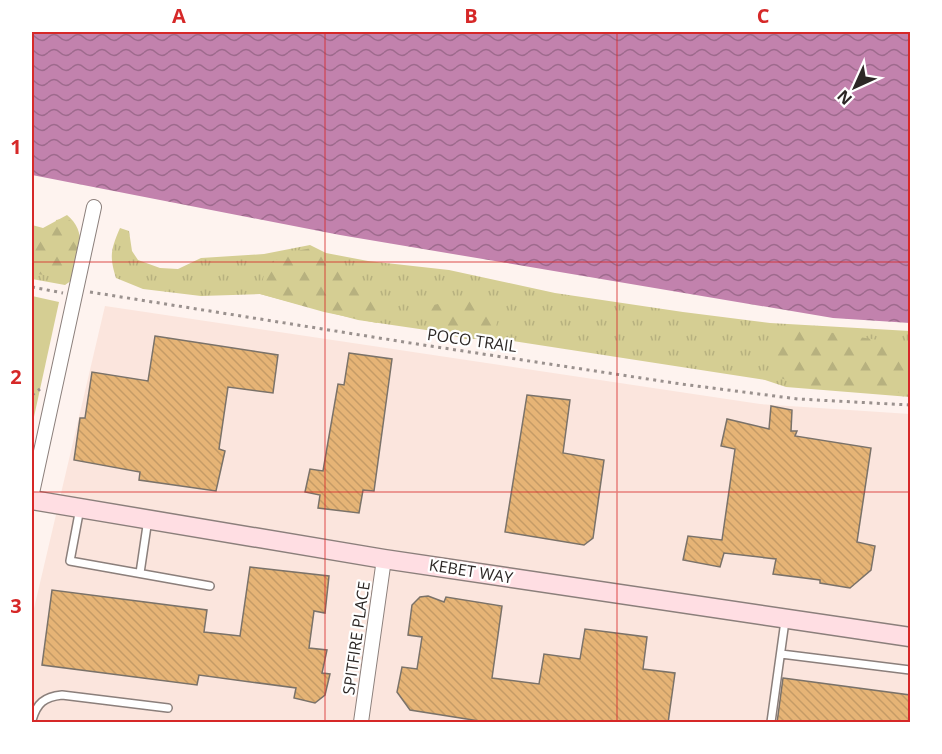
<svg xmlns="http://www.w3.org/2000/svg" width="942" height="754" viewBox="0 0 942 754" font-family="'Open Sans',sans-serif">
<defs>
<pattern id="grass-tufts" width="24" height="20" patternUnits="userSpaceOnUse" patternTransform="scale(1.5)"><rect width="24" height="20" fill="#d5ce93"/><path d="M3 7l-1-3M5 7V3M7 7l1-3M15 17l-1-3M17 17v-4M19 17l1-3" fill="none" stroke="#b7b17f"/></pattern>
<pattern id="forest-firs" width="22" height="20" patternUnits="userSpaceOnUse" patternTransform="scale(1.5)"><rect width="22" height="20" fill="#d5ce93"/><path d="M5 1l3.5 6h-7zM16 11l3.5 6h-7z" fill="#b7b17f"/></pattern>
<pattern id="water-waves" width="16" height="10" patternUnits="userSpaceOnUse" patternTransform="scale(1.5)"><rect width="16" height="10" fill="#c282ad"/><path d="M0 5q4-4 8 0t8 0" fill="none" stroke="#9e6a8d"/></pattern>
<pattern id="building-back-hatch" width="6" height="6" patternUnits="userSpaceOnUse" patternTransform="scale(1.5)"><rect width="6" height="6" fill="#e6b476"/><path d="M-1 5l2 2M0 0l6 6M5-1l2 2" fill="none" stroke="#c59b66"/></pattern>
</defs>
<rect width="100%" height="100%" fill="#fef3ef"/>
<path fill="#fbe5dd" d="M 105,306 L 760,404 L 910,414 L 910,722 L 32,722 L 32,617 Z"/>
<path fill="url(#grass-tufts)" d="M 67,215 C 88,232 79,255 75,278 L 65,285 L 32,279 L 32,225 L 43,228 Z
M 120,228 L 129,231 L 132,251 L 138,260 L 160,268 L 178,269 L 201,258 L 264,254 L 310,245 L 326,253 L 368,261 L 449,270 L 555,293 L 683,312 L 770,323 L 910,331 L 910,397 L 786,387 L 765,380 L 493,338 L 466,339 L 433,331 L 358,320 L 260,294 L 201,296 L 143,289 L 116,278 C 109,256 111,249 120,228 Z"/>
<path fill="url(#forest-firs)" d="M 62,219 L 70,220 L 81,242 L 77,262 L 71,273 L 61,278 L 32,273 L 32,231 L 45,235 L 55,229 L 56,220 Z
M 312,248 L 359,278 L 383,308 L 377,323 L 324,312 L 260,294 L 265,269 L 285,253 Z
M 459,299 L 488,304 L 498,319 L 493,338 L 466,339 L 441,328 L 425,307 Z
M 808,329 L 910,345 L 910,393 L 806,387 L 778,377 L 768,359 L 782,331 Z"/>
<path fill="#d5ce93" d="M 32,296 L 59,302 L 32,426 Z"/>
<path fill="url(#water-waves)" d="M 32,32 L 910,32 L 910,323 L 833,318 L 340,235 L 32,175 Z"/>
<path fill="url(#building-back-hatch)" stroke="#7a7269" stroke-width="1.5" d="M 155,336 L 278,355 L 273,393 L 228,387 L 219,449 L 225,451 L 216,491 L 139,480 L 140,472 L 74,460 L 80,418 L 85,418 L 92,372 L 148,381 Z
M 349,353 L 392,359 L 374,491 L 363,490 L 359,513 L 318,508 L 320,495 L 305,492 L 310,469 L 323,471 L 338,384 L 344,385 Z
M 527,395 L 570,400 L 563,453 L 604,460 L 593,538 L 584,545 L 505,532 Z
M 771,406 L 792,410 L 791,431 L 797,431 L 795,436 L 871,448 L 857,542 L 875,546 L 871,570 L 850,588 L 820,583 L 820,580 L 773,574 L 776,559 L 724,553 L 720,567 L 683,560 L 688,536 L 722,540 L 735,449 L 721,446 L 727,419 L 769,429 Z
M 250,567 L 329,576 L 325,613 L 314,611 L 309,648 L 327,650 L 322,673 L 330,674 L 325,695 L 315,703 L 294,698 L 296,688 L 199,675 L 197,685 L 42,665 L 52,590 L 207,610 L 204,632 L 240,636 Z
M 428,596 L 444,602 L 446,597 L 502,606 L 492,678 L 539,684 L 544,654 L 580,659 L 585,629 L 647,637 L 643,669 L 675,673 L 668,723 L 492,723 L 410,710 L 397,692 L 402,667 L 417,669 L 422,637 L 408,635 L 412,605 L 420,597 Z
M 783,678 L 910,695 L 910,723 L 777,723 Z"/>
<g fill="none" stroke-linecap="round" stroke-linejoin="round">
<g stroke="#8b7f7b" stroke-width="10">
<path id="lane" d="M 80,508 L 70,561 L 210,586
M 140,573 L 148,519
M 781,654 L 910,670
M 32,720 C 37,703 44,697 62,695 L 168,708
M 771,722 L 785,621"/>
</g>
<g stroke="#8b7f7b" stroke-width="16">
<path id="street" d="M 32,493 L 94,207
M 361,722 L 384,559"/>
</g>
<g stroke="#8b7f7b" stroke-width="21">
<path id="secondary" d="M 32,500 L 384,559 L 910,637"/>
</g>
<path stroke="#9a918e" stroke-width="3" stroke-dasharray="3 4.5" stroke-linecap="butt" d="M 32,287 L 63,293
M 90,292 L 417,344 L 681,384 L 798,399 L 910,405
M 32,395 L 40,389"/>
<use href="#lane" stroke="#fff" stroke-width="7"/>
<use href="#street" stroke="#fff" stroke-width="14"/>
<use href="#secondary" stroke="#ffdee3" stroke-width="18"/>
</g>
<path fill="none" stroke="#d62828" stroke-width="1.5" stroke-opacity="0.55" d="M 325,32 L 325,722M 617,32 L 617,722M 32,262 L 910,262M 32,492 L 910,492"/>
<g text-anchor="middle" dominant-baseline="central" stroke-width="4.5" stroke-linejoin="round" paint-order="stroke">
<g font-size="16" fill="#2c2725" stroke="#fff">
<text transform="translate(472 340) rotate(8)">POCO TRAIL</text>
<text transform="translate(471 571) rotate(9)">KEBET WAY</text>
<text transform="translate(356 638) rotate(-82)">SPITFIRE PLACE</text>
</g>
</g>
<rect width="942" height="754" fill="none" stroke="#ffffff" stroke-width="66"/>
<g transform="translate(855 87) rotate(225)" stroke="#ffffff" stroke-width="4.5" paint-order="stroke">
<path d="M0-4.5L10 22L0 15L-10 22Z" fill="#2c2725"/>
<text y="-9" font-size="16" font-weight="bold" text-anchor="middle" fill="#2c2725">N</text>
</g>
<rect x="33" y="33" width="876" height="688" fill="none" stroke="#d62828" stroke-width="2"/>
<g font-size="20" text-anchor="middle" font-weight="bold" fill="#d62828">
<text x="179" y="23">A</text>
<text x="471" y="23">B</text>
<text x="763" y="23">C</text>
<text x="16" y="154">1</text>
<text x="16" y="384">2</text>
<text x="16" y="613">3</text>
</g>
</svg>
